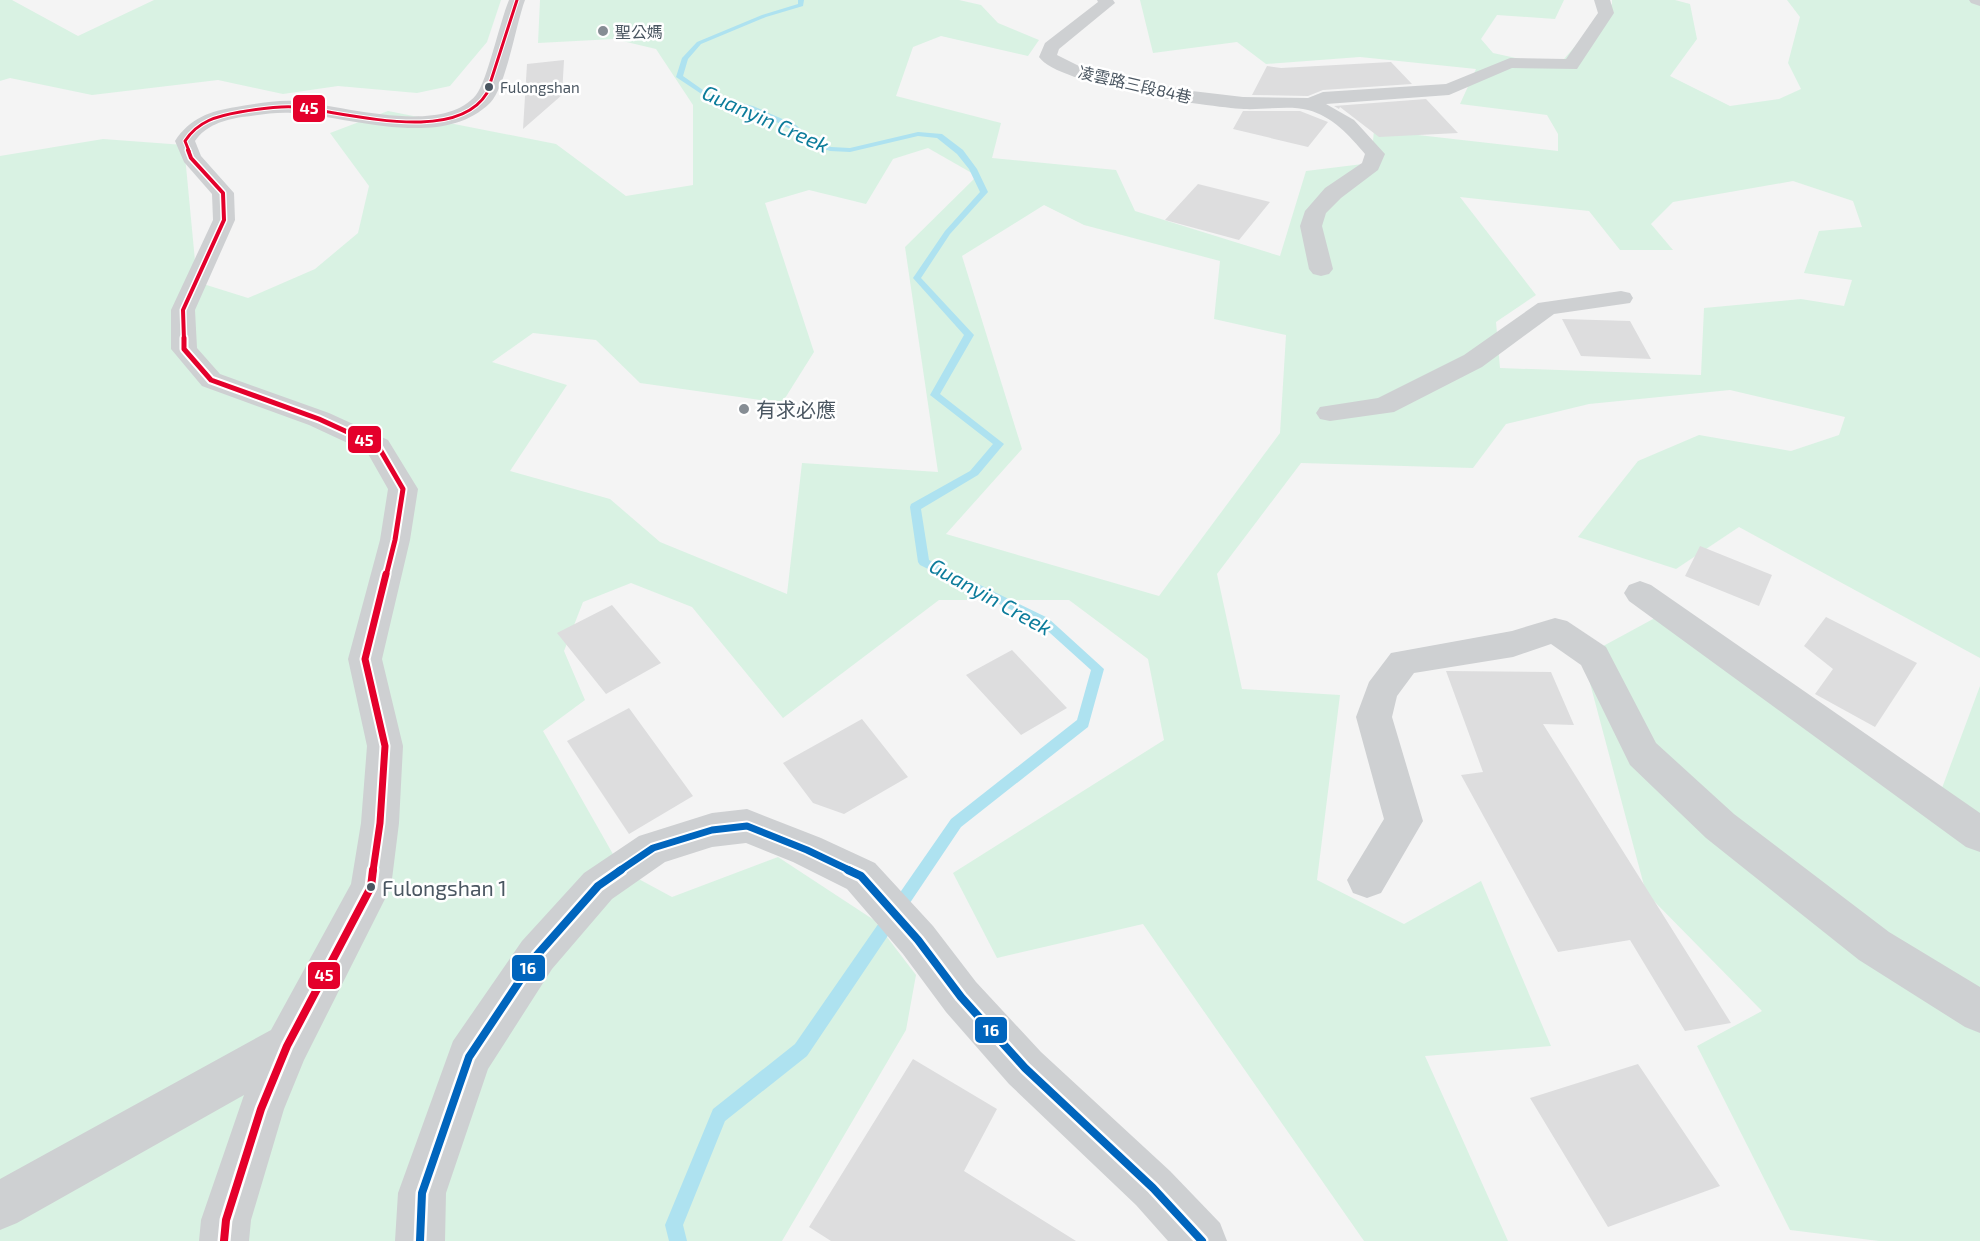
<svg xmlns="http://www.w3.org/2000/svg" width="1980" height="1241" viewBox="0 0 1980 1241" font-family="'Exo 2','Noto Sans TC',sans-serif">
<rect width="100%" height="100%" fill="#f4f4f4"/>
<path fill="#d9f2e3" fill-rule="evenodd" d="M 0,0 L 12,0 L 78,36 L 154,0 L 501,0 L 487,42 L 450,86 L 417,93 L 338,86 L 283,94 L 218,80 L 92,95 L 10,78 L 0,81 Z
M 540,0 L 959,0 L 981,5 L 998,23 L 1039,40 L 1028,56 L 941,36 L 913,47 L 896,96 L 1001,123 L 992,158 L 1116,170 L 1135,211 L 1280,256 L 1306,171 L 1371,163 L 1374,130 L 1558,151 L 1558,134 L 1547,115 L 1460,104 L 1476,69 L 1360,57 L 1266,64 L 1237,42 L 1153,53 L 1140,0 L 1564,0 L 1555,19 L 1497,15 L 1481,39 L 1493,53 L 1529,61 L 1564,59 L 1612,4 L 1612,0 L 1675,0 L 1690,4 L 1697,39 L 1670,76 L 1730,106 L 1779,99 L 1801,89 L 1788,63 L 1800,17 L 1787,0 L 1980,0 L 1980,658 L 1739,527 L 1676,569 L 1578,537 L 1638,461 L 1699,435 L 1791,451 L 1839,435 L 1845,417 L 1730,390 L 1589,404 L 1506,424 L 1473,468 L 1301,463 L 1217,574 L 1242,689 L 1340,695 L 1317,880 L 1404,924 L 1481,881 L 1551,1046 L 1425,1056 L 1508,1241 L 1364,1241 L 1143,924 L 997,958 L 953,873 L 1164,740 L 1148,659 L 1069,600 L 939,600 L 783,718 L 692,607 L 631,583 L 583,602 L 564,651 L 585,700 L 543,731 L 622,870 L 672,897 L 778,857 L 874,920 L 916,975 L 906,1030 L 782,1241 L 0,1241 L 0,156 L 103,139 L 184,145 L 197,282 L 248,298 L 315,269 L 358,233 L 369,186 L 330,133 L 388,111 L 556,144 L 626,196 L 693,185 L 693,105 L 656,49 L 614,39 L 538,43 ZM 928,148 L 977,176 L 905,247 L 938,472 L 802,463 L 787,594 L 660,542 L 610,499 L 510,471 L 567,385 L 492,362 L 533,333 L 596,340 L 640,383 L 782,403 L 814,352 L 765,203 L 809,190 L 866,204 L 893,159 ZM 1793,181 L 1853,201 L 1862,227 L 1819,231 L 1804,273 L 1852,280 L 1844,306 L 1801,299 L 1704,308 L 1701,375 L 1500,368 L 1496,322 L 1536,295 L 1460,197 L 1589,211 L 1620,250 L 1673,250 L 1651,224 L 1673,202 ZM 1044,205 L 1084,225 L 1220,261 L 1214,319 L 1286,335 L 1280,433 L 1159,596 L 946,534 L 1022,449 L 962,256 Z
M 1677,606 L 1942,788 L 1980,686 L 1980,1241 L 1879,1241 L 1790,1230 L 1697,1046 L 1762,1011 L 1646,893 L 1583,657 Z"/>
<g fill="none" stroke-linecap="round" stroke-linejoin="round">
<path fill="#aee2f0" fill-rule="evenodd" d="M 798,0 L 804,0 L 803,6 L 766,17 L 701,44 L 688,59 L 683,76 L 710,95 L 753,106 L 796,125 L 811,138 L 831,147 L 850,148 L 918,132 L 942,134 L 963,150 L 977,169 L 988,192 L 950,234 L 921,278 L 974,335 L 940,394 L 1004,444 L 978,475 L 921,509 L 929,560 L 1048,618 L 1104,669 L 1088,727 L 961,827 L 807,1056 L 725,1121 L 683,1225 L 687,1241 L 669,1241 L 665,1225 L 713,1109 L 795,1044 L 951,819 L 1077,720 L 1091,670 L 1040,624 L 920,565 L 918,562 L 910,507 L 911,504 L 970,471 L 993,444 L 930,395 L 964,335 L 913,278 L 945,231 L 980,192 L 969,169 L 957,154 L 937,138 L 918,136 L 850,152 L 830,151 L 805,142 L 790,129 L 749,108 L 706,97 L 676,77 L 682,58 L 697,42 L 762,15 L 798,4 Z"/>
</g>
<path fill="#ddddde" d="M 564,60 L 562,95 L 523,129 L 527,64 Z
M 1391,62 L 1412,84 L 1323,90 L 1308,96 L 1252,95 L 1267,66 L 1281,68 Z
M 1426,99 L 1458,133 L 1379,137 L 1340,107 L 1339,109 L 1334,106 Z
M 1243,111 L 1300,111 L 1328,122 L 1308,147 L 1233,129 Z
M 1198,184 L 1270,202 L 1239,240 L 1165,220 Z
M 1562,319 L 1630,321 L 1651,359 L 1581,356 Z
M 1700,546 L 1772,575 L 1759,606 L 1685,576 Z
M 612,605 L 661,663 L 606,694 L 557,633 Z
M 1826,617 L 1917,663 L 1875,727 L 1815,694 L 1833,669 L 1804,646 Z
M 1012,650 L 1067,708 L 1021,735 L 966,675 Z
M 1446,671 L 1551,672 L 1574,725 L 1543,724 L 1731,1023 L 1685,1031 L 1630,940 L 1558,952 L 1461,775 L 1483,772 Z
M 629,708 L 693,796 L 629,834 L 567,741 Z
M 862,719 L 908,777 L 844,814 L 813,803 L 783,763 Z
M 913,1059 L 997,1109 L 964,1171 L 1076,1241 L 831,1241 L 809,1227 Z
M 1638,1064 L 1720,1186 L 1608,1227 L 1530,1098 Z"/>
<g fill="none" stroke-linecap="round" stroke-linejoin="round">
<path fill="#ced0d2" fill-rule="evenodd" d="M 509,0 L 525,0 C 516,24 506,87 490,103 C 441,151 350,116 292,113 C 275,112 259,115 242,117 C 224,120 206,125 195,141 L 201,156 L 234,193 L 235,220 L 195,310 L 197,348 L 220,374 L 329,413 L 388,440 L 418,489 L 410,540 L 382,659 L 403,746 L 399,823 L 391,887 L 304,1060 L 284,1109 L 251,1220 L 249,1241 L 199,1241 L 201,1220 L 244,1095 L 17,1223 L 0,1230 L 0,1179 L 271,1030 L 351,884 L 361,823 L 367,746 L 348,659 L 380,540 L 388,489 L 367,452 L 309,425 L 202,386 L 171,349 L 171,310 L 213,220 L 212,194 L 184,162 L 175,141 C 190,118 210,111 236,107 C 255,104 275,100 295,101 C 342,105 441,137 476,95 C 487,82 500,21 509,0 Z
M 1097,0 L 1113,0 L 1115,3 L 1059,49 L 1057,55 L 1089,71 L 1192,91 L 1243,97 L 1308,98 L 1323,92 L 1446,84 L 1510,58 L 1566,59 L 1598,13 L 1594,0 L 1610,0 L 1614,13 L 1577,69 L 1512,68 L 1449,95 L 1326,104 L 1354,120 L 1385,154 L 1378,170 L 1341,198 L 1326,213 L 1322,226 L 1333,269 L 1329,274 L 1321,276 L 1313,274 L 1309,269 L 1300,226 L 1305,211 L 1325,188 L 1362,163 L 1365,154 C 1350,136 1332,116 1308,110 C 1289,105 1264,110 1244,109 C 1208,107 1058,85 1039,57 L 1045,43 L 1098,2 Z
M 1969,0 L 1980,0 L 1980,6 L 1971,3 Z
M 1621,291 L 1630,293 L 1633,298 L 1630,303 L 1554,314 L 1482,367 L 1394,412 L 1330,421 L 1320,419 L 1316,413 L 1320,407 L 1378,398 L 1464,355 L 1538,303 Z
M 1640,581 L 1651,585 L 1980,813 L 1980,852 L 1966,847 L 1629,601 L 1624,593 L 1629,585 Z
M 1555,618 L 1567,621 L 1606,647 L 1656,743 L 1734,814 L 1889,932 L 1980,987 L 1980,1033 L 1965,1027 L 1859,960 L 1706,838 L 1630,765 L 1581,665 L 1551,644 L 1513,657 L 1414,673 L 1397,696 L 1392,717 L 1423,821 L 1381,893 L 1367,898 L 1353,893 L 1347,880 L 1384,819 L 1356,717 L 1369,682 L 1391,653 L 1512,631 Z
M 747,809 L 821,838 L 875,863 L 933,926 L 976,982 L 1041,1052 L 1170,1171 L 1220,1223 L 1227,1241 L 1168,1241 L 1136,1205 L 1009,1084 L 946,1012 L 903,954 L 847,889 L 793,862 L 746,843 L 712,847 L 665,862 L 612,899 L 552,969 L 488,1069 L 446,1193 L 445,1241 L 395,1241 L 398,1193 L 453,1041 L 522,941 L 584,873 L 639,836 L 712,813 Z"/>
<g stroke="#fff" stroke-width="5">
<path id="bus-1-far4" d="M 189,151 L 185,141 C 198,121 217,116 240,112 C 258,109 276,106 294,107 C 343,111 455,146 487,93 L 517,0"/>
</g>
<g stroke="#fff" stroke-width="7">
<path id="bus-1-far3" d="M 184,340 L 183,310 L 224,220 L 223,193 L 191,158 L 188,150"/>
</g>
<g stroke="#fff" stroke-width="9">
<path id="bus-1-far2" d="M 184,338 L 184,349 L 211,380 L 319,419 L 378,446 L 403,489 L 395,540 L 386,576"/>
</g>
<g stroke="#fff" stroke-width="11">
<path id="bus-1-far1" d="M 373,871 L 380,823 L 385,746 L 365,659 L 386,574"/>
</g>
<g stroke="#fff" stroke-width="13">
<path id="bus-1" d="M 224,1241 L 226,1220 L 261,1109 L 287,1046 L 371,887 L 373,870"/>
</g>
<g stroke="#fff" stroke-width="11">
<path id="bus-2-far1" d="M 619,871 L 653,848 L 712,830 L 747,826 L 807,850 L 851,871"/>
</g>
<g stroke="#fff" stroke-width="13">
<path id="bus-2" d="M 848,870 L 861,876 L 918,940 L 961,997 L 1025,1068 L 1153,1188 L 1202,1241
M 420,1241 L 422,1193 L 469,1057 L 537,955 L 598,886 L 621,870"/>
</g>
<use href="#bus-1-far4" stroke="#e4002b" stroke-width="3"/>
<use href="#bus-1-far3" stroke="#e4002b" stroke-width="4"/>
<use href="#bus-1-far2" stroke="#e4002b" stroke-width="5"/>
<use href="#bus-1-far1" stroke="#e4002b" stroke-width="7"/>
<use href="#bus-1" stroke="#e4002b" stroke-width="8"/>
<use href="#bus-2-far1" stroke="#0065bd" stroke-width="7"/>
<use href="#bus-2" stroke="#0065bd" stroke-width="8"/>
</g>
<g fill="#868d94" stroke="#fff" stroke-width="2">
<circle cx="603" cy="31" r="6"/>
<circle cx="744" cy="409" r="6"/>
</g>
<g fill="#4a5661" stroke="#fff" stroke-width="2">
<circle cx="489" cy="87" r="5"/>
<circle cx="371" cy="887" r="5"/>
</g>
<g text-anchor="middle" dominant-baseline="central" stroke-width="5" stroke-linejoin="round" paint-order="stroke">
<g font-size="15" fill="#4a5661" stroke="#fff" text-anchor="start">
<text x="500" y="87">Fulongshan</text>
</g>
<g font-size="16" fill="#4a5661" stroke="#fff" text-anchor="start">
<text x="615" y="31">聖公媽</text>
</g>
<g font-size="16" fill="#4a5661" stroke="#fff">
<text transform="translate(1135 84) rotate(13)">凌雲路三段84巷</text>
</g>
<g font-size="20" fill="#4a5661" stroke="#fff" text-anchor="start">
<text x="756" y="409">有求必應</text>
</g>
<g font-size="21" font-style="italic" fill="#0c7c9b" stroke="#fff">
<text transform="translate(766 118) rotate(24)">Guanyin Creek</text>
<text transform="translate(991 596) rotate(29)">Guanyin Creek</text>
</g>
<g font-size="21" fill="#4a5661" stroke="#fff" text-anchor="start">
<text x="382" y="887">Fulongshan 1</text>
</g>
</g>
<g stroke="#fff" stroke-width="2">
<rect x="292" y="94" width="34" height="29" rx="6" fill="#e4002b"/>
<rect x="347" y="425" width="35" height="29" rx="6" fill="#e4002b"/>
<rect x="511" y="954" width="35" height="28" rx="6" fill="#0065bd"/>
<rect x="307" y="961" width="34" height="29" rx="6" fill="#e4002b"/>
<rect x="974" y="1016" width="34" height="28" rx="6" fill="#0065bd"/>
</g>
<g font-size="16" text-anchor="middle" font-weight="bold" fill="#fff">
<text x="309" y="114">45</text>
<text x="364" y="446">45</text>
<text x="528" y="974">16</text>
<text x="324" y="981">45</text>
<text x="991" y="1036">16</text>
</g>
</svg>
